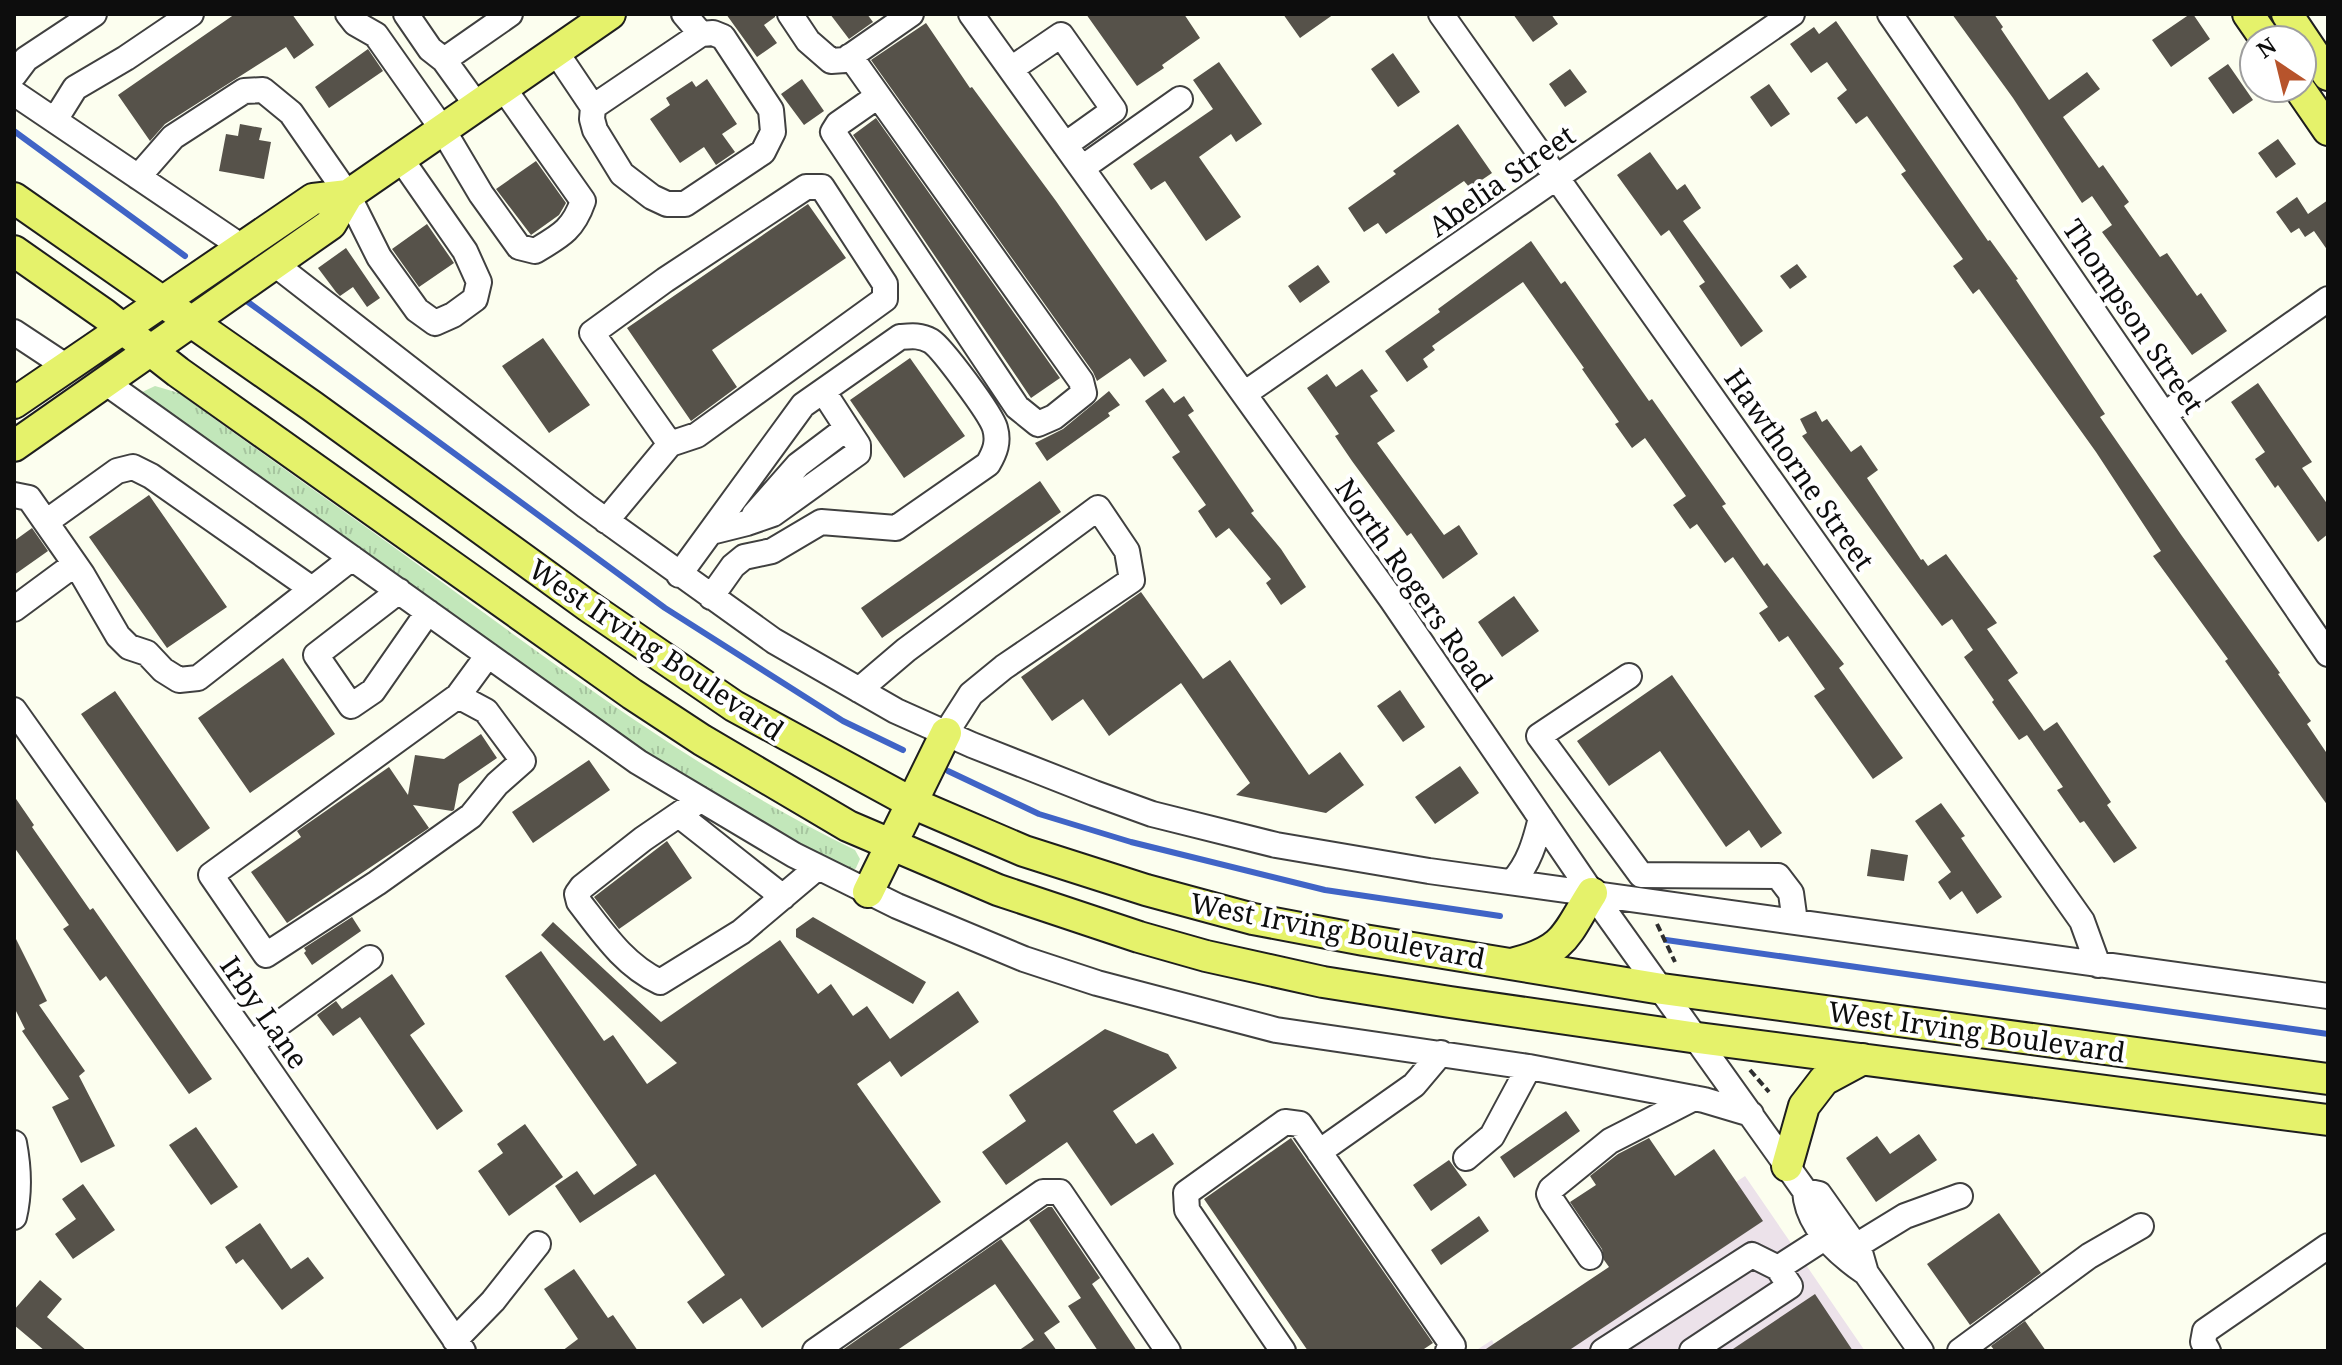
<svg xmlns="http://www.w3.org/2000/svg" width="2342" height="1365" viewBox="0 0 2342 1365" font-family="'Noto Serif',serif">
<defs>
<pattern id="grass-tufts" width="24" height="20" patternUnits="userSpaceOnUse" patternTransform="scale(2)"><rect width="24" height="20" fill="#c2e7ba"/><path d="M3 7l-1-3M5 7V3M7 7l1-3M15 17l-1-3M17 17v-4M19 17l1-3" fill="none" stroke="#a6c59f"/></pattern>
</defs>
<rect width="100%" height="100%" fill="#fcfeef"/>
<path fill="#ece2ea" d="M 1745,1176 L 1865,1351 L 1475,1351 L 1492,1340 L 1494,1344 Z"/>
<path fill="url(#grass-tufts)" d="M 155,386 L 179,393 C 265,456 353,517 439,580 C 573,678 706,777 855,850 L 860,859 L 856,868 L 848,873 L 732,809 L 631,745 L 138,394 Z"/>
<g fill="none" stroke-linecap="round" stroke-linejoin="round">
<path stroke="#4064c6" stroke-width="6" d="M 14,131 L 185,256
M 248,302 L 665,608 L 843,721 L 903,750
M 948,771 L 1039,814 L 1131,842 L 1325,890 L 1500,916
M 1666,940 L 2328,1034"/>
</g>
<path fill="#56524a" d="M 235,14 L 292,14 L 314,45 L 294,59 L 286,47 L 165,124 L 150,141 L 118,95 Z
M 726,14 L 775,14 L 775,17 L 764,25 L 777,43 L 757,57 Z
M 830,14 L 867,14 L 873,22 L 849,39 Z
M 1086,14 L 1184,14 L 1200,38 L 1162,65 L 1164,68 L 1137,86 Z
M 1283,14 L 1334,14 L 1300,38 Z
M 1513,14 L 1551,14 L 1558,24 L 1533,42 Z
M 1952,14 L 1994,14 L 2003,27 L 2001,29 L 2049,100 L 2087,72 L 2100,89 L 2063,117 L 2099,168 L 2103,165 L 2129,202 L 2124,206 L 2160,257 L 2167,253 L 2197,296 L 2201,293 L 2227,331 L 2192,355 L 2102,232 L 2112,225 L 2092,196 L 2082,203 L 2013,98 Z
M 2190,14 L 2193,14 L 2210,39 L 2171,67 L 2152,40 Z
M 1836,21 L 1988,241 L 1990,240 L 2018,279 L 2016,280 L 2105,414 L 2100,417 L 2182,536 L 2280,673 L 2278,674 L 2311,721 L 2307,724 L 2328,755 L 2328,806 L 2225,661 L 2228,659 L 2153,556 L 2161,551 L 2096,452 L 1979,289 L 1973,294 L 1953,266 L 1963,259 L 1901,174 L 1906,171 L 1867,116 L 1856,124 L 1837,98 L 1847,90 L 1827,62 L 1811,73 L 1790,44 L 1814,27 L 1819,34 Z
M 926,23 L 970,88 L 972,87 L 1056,201 L 1167,361 L 1144,377 L 1130,358 L 1097,381 L 1093,372 L 871,60 Z
M 368,49 L 383,71 L 329,108 L 315,87 Z
M 1393,53 L 1420,92 L 1398,107 L 1371,69 Z
M 1219,62 L 1262,124 L 1236,142 L 1231,134 L 1199,157 L 1241,217 L 1206,241 L 1165,181 L 1151,190 L 1133,164 L 1213,109 L 1193,80 Z
M 2228,64 L 2253,100 L 2233,114 L 2208,78 Z
M 1570,69 L 1587,92 L 1565,107 L 1549,84 Z
M 707,79 L 737,124 L 722,134 L 735,152 L 716,165 L 704,147 L 680,163 L 650,119 L 670,105 L 666,98 L 692,81 L 696,87 Z
M 802,79 L 824,111 L 804,125 L 781,94 Z
M 1769,84 L 1790,114 L 1771,127 L 1750,97 Z
M 876,118 L 1060,378 L 1031,398 L 853,135 Z
M 240,124 L 262,128 L 259,140 L 271,142 L 264,179 L 219,171 L 226,134 L 238,136 Z
M 1458,124 L 1492,173 L 1470,188 L 1464,181 L 1386,234 L 1378,223 L 1364,232 L 1348,208 L 1396,174 L 1393,171 Z
M 2278,139 L 2296,164 L 2276,178 L 2258,153 Z
M 1650,152 L 1677,190 L 1685,184 L 1701,208 L 1683,221 L 1763,331 L 1741,347 L 1699,286 L 1705,282 L 1669,230 L 1661,236 L 1617,175 Z
M 536,161 L 566,203 L 559,215 L 531,235 L 496,189 Z
M 2297,197 L 2308,214 L 2328,200 L 2328,251 L 2314,231 L 2305,237 L 2299,228 L 2291,233 L 2276,212 Z
M 808,204 L 846,258 L 712,350 L 737,387 L 691,421 L 627,328 Z
M 427,224 L 454,263 L 419,287 L 392,249 Z
M 1531,241 L 1561,284 L 1565,281 L 1649,401 L 1652,399 L 1726,504 L 1722,506 L 1764,566 L 1767,563 L 1844,664 L 1839,668 L 1903,758 L 1873,779 L 1814,696 L 1825,689 L 1788,636 L 1779,642 L 1759,613 L 1768,607 L 1733,557 L 1725,563 L 1697,524 L 1690,529 L 1673,505 L 1686,496 L 1645,438 L 1632,448 L 1615,424 L 1619,422 L 1582,369 L 1584,368 L 1523,282 L 1432,346 L 1435,350 L 1423,359 L 1428,367 L 1407,382 L 1385,351 L 1440,312 L 1438,309 Z
M 346,248 L 380,298 L 367,307 L 353,287 L 340,296 L 336,292 L 318,268 Z
M 1797,264 L 1807,277 L 1790,289 L 1780,276 Z
M 1318,265 L 1330,282 L 1300,303 L 1288,286 Z
M 543,338 L 590,405 L 549,433 L 502,366 Z
M 910,358 L 965,436 L 904,478 L 850,400 Z
M 1362,369 L 1378,391 L 1370,396 L 1395,431 L 1377,443 L 1444,535 L 1459,525 L 1478,554 L 1443,579 L 1411,533 L 1407,536 L 1352,461 L 1335,436 L 1339,434 L 1307,388 L 1327,374 L 1336,387 Z
M 2258,383 L 2312,462 L 2302,468 L 2328,505 L 2328,534 L 2318,542 L 2278,485 L 2275,488 L 2255,459 L 2265,452 L 2231,402 Z
M 1163,388 L 1174,403 L 1184,396 L 1194,411 L 1188,415 L 1254,511 L 1251,513 L 1281,549 L 1306,587 L 1281,605 L 1266,583 L 1271,579 L 1229,528 L 1216,538 L 1198,511 L 1206,505 L 1172,457 L 1180,452 L 1145,401 Z
M 1109,391 L 1120,405 L 1108,413 L 1110,416 L 1047,461 L 1035,443 L 1063,429 Z
M 1816,411 L 1822,422 L 1827,419 L 1851,452 L 1861,445 L 1878,470 L 1867,478 L 1921,560 L 1923,559 L 1928,566 L 1946,554 L 1997,623 L 1987,629 L 2018,673 L 2008,680 L 2044,731 L 2057,722 L 2111,802 L 2107,805 L 2137,848 L 2114,863 L 2084,821 L 2080,823 L 2057,790 L 2063,787 L 2027,735 L 2019,740 L 1992,702 L 1994,700 L 1964,657 L 1973,650 L 1952,619 L 1942,626 L 1802,436 L 1807,433 L 1800,419 Z
M 1040,481 L 1061,512 L 882,638 L 861,608 Z
M 149,495 L 227,607 L 167,648 L 89,537 Z
M 32,528 L 48,551 L 14,575 L 14,541 Z
M 1141,592 L 1203,679 L 1230,660 L 1309,775 L 1340,752 L 1364,785 L 1326,813 L 1236,795 L 1250,783 L 1181,683 L 1109,736 L 1083,699 L 1052,721 L 1021,677 Z
M 1514,596 L 1539,631 L 1502,657 L 1478,622 Z
M 283,658 L 335,734 L 250,793 L 198,718 Z
M 1672,675 L 1782,833 L 1761,848 L 1749,830 L 1726,847 L 1660,751 L 1609,786 L 1577,741 Z
M 1400,690 L 1425,727 L 1403,742 L 1377,706 Z
M 115,691 L 210,828 L 177,852 L 81,714 Z
M 481,734 L 497,758 L 459,784 L 454,810 L 452,811 L 413,805 L 429,828 L 287,923 L 251,872 L 301,837 L 297,831 L 389,767 L 408,795 L 415,755 L 444,759 Z
M 589,760 L 610,790 L 533,843 L 512,812 Z
M 1460,766 L 1479,793 L 1435,824 L 1415,797 Z
M 14,796 L 34,825 L 32,827 L 90,910 L 93,908 L 212,1079 L 189,1094 L 106,976 L 100,981 L 63,929 L 69,925 L 14,847 Z
M 1941,803 L 1965,836 L 1961,838 L 2002,897 L 1977,914 L 1962,891 L 1950,900 L 1938,882 L 1951,872 L 1915,821 Z
M 667,841 L 692,878 L 619,929 L 594,897 Z
M 1871,849 L 1908,855 L 1904,881 L 1867,876 Z
M 352,917 L 361,931 L 312,965 L 304,953 L 306,951 L 304,948 Z
M 813,917 L 926,982 L 913,1004 L 796,937 L 796,929 Z
M 553,922 L 661,1022 L 780,940 L 818,994 L 831,984 L 853,1016 L 867,1006 L 890,1039 L 958,991 L 979,1022 L 901,1077 L 890,1061 L 857,1084 L 941,1202 L 762,1328 L 741,1298 L 703,1324 L 687,1302 L 725,1275 L 655,1174 L 580,1223 L 555,1186 L 577,1171 L 594,1195 L 637,1165 L 505,976 L 541,951 L 604,1041 L 613,1035 L 647,1084 L 677,1063 L 541,935 Z
M 14,935 L 47,1001 L 39,1005 L 85,1071 L 79,1076 L 115,1146 L 81,1163 L 52,1107 L 69,1099 L 22,1031 L 25,1029 L 14,1007 Z
M 392,974 L 425,1024 L 410,1035 L 463,1111 L 437,1130 L 360,1017 L 333,1036 L 317,1015 L 336,1001 L 342,1009 Z
M 1105,1029 L 1168,1054 L 1177,1068 L 1113,1111 L 1136,1144 L 1153,1133 L 1174,1164 L 1111,1206 L 1067,1142 L 1006,1185 L 982,1152 L 1026,1121 L 1009,1095 Z
M 1566,1111 L 1580,1131 L 1514,1178 L 1500,1157 Z
M 525,1124 L 563,1177 L 509,1216 L 478,1171 L 503,1153 L 497,1144 Z
M 196,1127 L 238,1187 L 211,1205 L 169,1145 Z
M 1919,1134 L 1937,1160 L 1876,1202 L 1846,1158 L 1877,1136 L 1890,1154 Z
M 1291,1138 L 1433,1343 L 1421,1351 L 1308,1351 L 1204,1199 Z
M 1649,1138 L 1675,1176 L 1714,1149 L 1763,1221 L 1568,1351 L 1483,1351 L 1609,1267 L 1604,1260 L 1602,1249 L 1570,1202 L 1596,1185 L 1590,1176 L 1618,1154 Z
M 1449,1160 L 1467,1185 L 1431,1211 L 1413,1185 Z
M 83,1184 L 115,1230 L 73,1259 L 55,1234 L 76,1219 L 62,1199 Z
M 1048,1207 L 1052,1207 L 1100,1278 L 1092,1284 L 1137,1351 L 1098,1351 L 1068,1306 L 1081,1298 L 1029,1220 Z
M 1999,1213 L 2041,1273 L 1970,1325 L 1927,1264 Z
M 1479,1216 L 1489,1231 L 1441,1265 L 1431,1250 Z
M 260,1223 L 291,1269 L 308,1257 L 324,1278 L 282,1310 L 243,1259 L 236,1264 L 225,1247 Z
M 1001,1239 L 1060,1322 L 1044,1333 L 1057,1351 L 1018,1351 L 1034,1340 L 995,1284 L 896,1351 L 841,1351 Z
M 574,1269 L 608,1318 L 613,1315 L 638,1351 L 562,1351 L 578,1339 L 544,1289 Z
M 40,1280 L 62,1299 L 47,1317 L 87,1351 L 45,1351 L 14,1325 L 14,1310 Z
M 1815,1294 L 1853,1351 L 1730,1351 Z
M 2025,1321 L 2046,1351 L 1995,1351 L 1991,1346 Z"/>
<g fill="none" stroke-linecap="round" stroke-linejoin="round">
<g stroke="#404040" stroke-width="28">
<path id="minor" d="M 348,14 L 355,23 L 376,35 L 443,130 L 481,194 L 519,247 L 535,251 C 560,236 573,230 583,201 L 504,89
M 406,14 L 430,49 L 444,60 L 478,107
M 790,14 L 808,41 L 831,61 L 845,60 L 911,14
M 971,14 L 1392,600 L 1592,893 L 1805,1191 C 1807,1226 1838,1254 1866,1273
M 1441,14 L 2082,921 L 2098,965
M 1890,14 L 2328,654
M 556,52 L 593,107 L 592,119 L 595,130 L 622,174 L 652,197 L 667,204 L 685,204 L 763,152 L 773,132 L 771,110 L 723,37 L 713,33 L 701,34 L 684,14
M 850,56 L 1081,381 L 1084,393 L 1054,417 L 1038,424 L 1017,407 L 833,132 L 838,124 L 878,96
M 444,60 L 510,14
M 1011,69 L 1061,35 L 1114,110 L 1065,145
M 14,75 L 26,59 L 94,14
M 14,93 L 242,247
M 593,107 L 701,34
M 55,120 L 75,88 L 126,58 L 191,14
M 1082,168 L 1180,99
M 138,177 L 173,137 L 244,91 L 263,90 L 291,113 L 348,195 L 379,257 L 417,310 L 435,323 L 453,315 L 475,299 L 479,282 L 465,251 L 401,159
M 276,265 L 586,506 L 774,641 L 896,711 L 972,745 L 1094,793 L 1152,814 L 1276,845 L 1429,871 L 2328,996
M 14,332 L 67,367
M 105,382 L 638,762 L 794,855 L 897,906 L 1024,959 L 1097,983 L 1276,1030 L 1529,1067 L 1704,1100 L 1751,1114
M 1244,394 L 1792,14
M 2165,414 L 2328,299
M 14,495 L 29,498 L 82,574 L 118,636 L 129,647 L 147,653 L 163,670 L 179,680 L 198,678 L 352,558
M 754,515 L 798,465 L 847,428
M 606,521 L 670,444 L 697,435 L 885,299 L 885,284 L 822,187 L 806,187 L 665,280 L 592,333 L 670,444
M 46,522 L 117,471 L 133,467 L 151,476 L 312,589
M 711,532 L 747,523 L 773,514 L 858,453 L 858,445 L 823,391
M 679,575 L 803,405 L 900,337 C 912,336 920,335 931,341 C 942,348 991,414 995,428 C 999,442 995,452 988,464 L 896,528 L 821,522 L 772,551 L 744,557 L 733,566 L 711,597
M 399,591 L 316,655 L 351,706 L 373,691 L 428,612
M 14,609 L 75,564
M 1629,676 L 1539,736 L 1641,875 L 1778,876 L 1791,893 L 1795,922
M 859,690 L 906,650 L 1098,508 L 1127,551 L 1132,580 L 1004,667 L 971,694 L 946,733
M 458,696 L 486,711 L 523,761 L 497,784 L 471,816 L 377,883 L 266,955 L 211,875 L 458,696 L 488,655
M 14,710 L 251,1044 L 463,1351
M 700,800 L 643,839 L 582,887 L 577,894 L 579,902 C 603,933 624,965 660,982 L 741,932 L 818,867
M 679,815 L 783,897
M 1512,882 C 1529,864 1535,842 1541,818
M 251,1044 L 370,958
M 14,1143 C 19,1169 20,1192 14,1217
M 1319,1152 L 1414,1085 L 1441,1053
M 1466,1158 L 1492,1136 L 1529,1067
M 1805,1191 L 1819,1194 L 1860,1252 L 1866,1273 L 1921,1351
M 1856,1246 L 1905,1216 L 1960,1196
M 1590,1257 L 1552,1201 L 1549,1194 L 1551,1189 L 1610,1141 L 1694,1098
M 455,1340 L 493,1301 L 538,1244
M 815,1351 L 1043,1192 L 1060,1192 L 1168,1351
M 1283,1351 L 1187,1210 L 1186,1193 L 1285,1122 L 1300,1124 L 1453,1346 L 1448,1351
M 1603,1351 L 1752,1255 L 1778,1268 L 1826,1237
M 1692,1351 L 1790,1286 L 1778,1268
M 1960,1351 L 2089,1256 L 2141,1226
M 2208,1351 L 2203,1342 L 2205,1331 L 2328,1246"/>
</g>
<g stroke="#1e1e1e" stroke-width="34">
<path id="major" d="M 2248,14 L 2266,40
M 2287,14 L 2328,75
M 2299,88 L 2328,130
M 14,198 L 312,406 L 588,606 L 734,706 L 912,803 L 1024,851 L 1146,890 L 1253,919 L 1364,940 L 1662,989 L 2328,1079
M 14,251 L 104,314 L 178,372 L 632,694 L 702,740 L 848,826 L 998,890 L 1139,937 L 1206,956 L 1323,982 L 1450,1002 L 1698,1038 L 2328,1120
M 14,403 L 313,199 L 348,195
M 14,446 L 331,224 L 348,195 L 610,14
M 868,892 L 946,733
M 1515,963 C 1566,950 1566,934 1592,893
M 1787,1166 L 1804,1106 L 1824,1080 L 1863,1059"/>
</g>
<path stroke="#2f2f2f" stroke-width="4" stroke-dasharray="8 4" stroke-linecap="butt" d="M 1657,924 L 1675,962
M 1750,1070 L 1769,1092"/>
<use href="#minor" stroke="#fff" stroke-width="24"/>
<use href="#major" stroke="#e5f26b" stroke-width="30"/>
</g>
<g text-anchor="middle" dominant-baseline="central" stroke-width="8" stroke-linejoin="round" paint-order="stroke">
<g font-size="28" fill="#0d0d0d" stroke="#fff">
<text transform="translate(1501 180) rotate(-35)">Abelia Street</text>
<text transform="translate(2134 316) rotate(56)">Thompson Street</text>
<text transform="translate(1800 469) rotate(55)">Hawthorne Street</text>
<text transform="translate(1415 584) rotate(55)">North Rogers Road</text>
<text transform="translate(657 649) rotate(34)">West Irving Boulevard</text>
<text transform="translate(1338 930) rotate(11)">West Irving Boulevard</text>
<text transform="translate(265 1012) rotate(55)">Irby Lane</text>
<text transform="translate(1977 1031) rotate(8)">West Irving Boulevard</text>
</g>
</g>
<rect width="2342" height="1365" fill="none" stroke="#0d0d0d" stroke-width="32"/>
<g transform="translate(2278 64) rotate(325)"><circle r="38" fill="#ffffff" stroke="#9e9e9e" stroke-width="2"/>
<path d="M0-6L14 30L0 20L-14 30Z" fill="#b7542c"/>
<text y="-12" font-size="22" font-weight="bold" text-anchor="middle" fill="#0d0d0d">N</text>
</g>
</svg>
